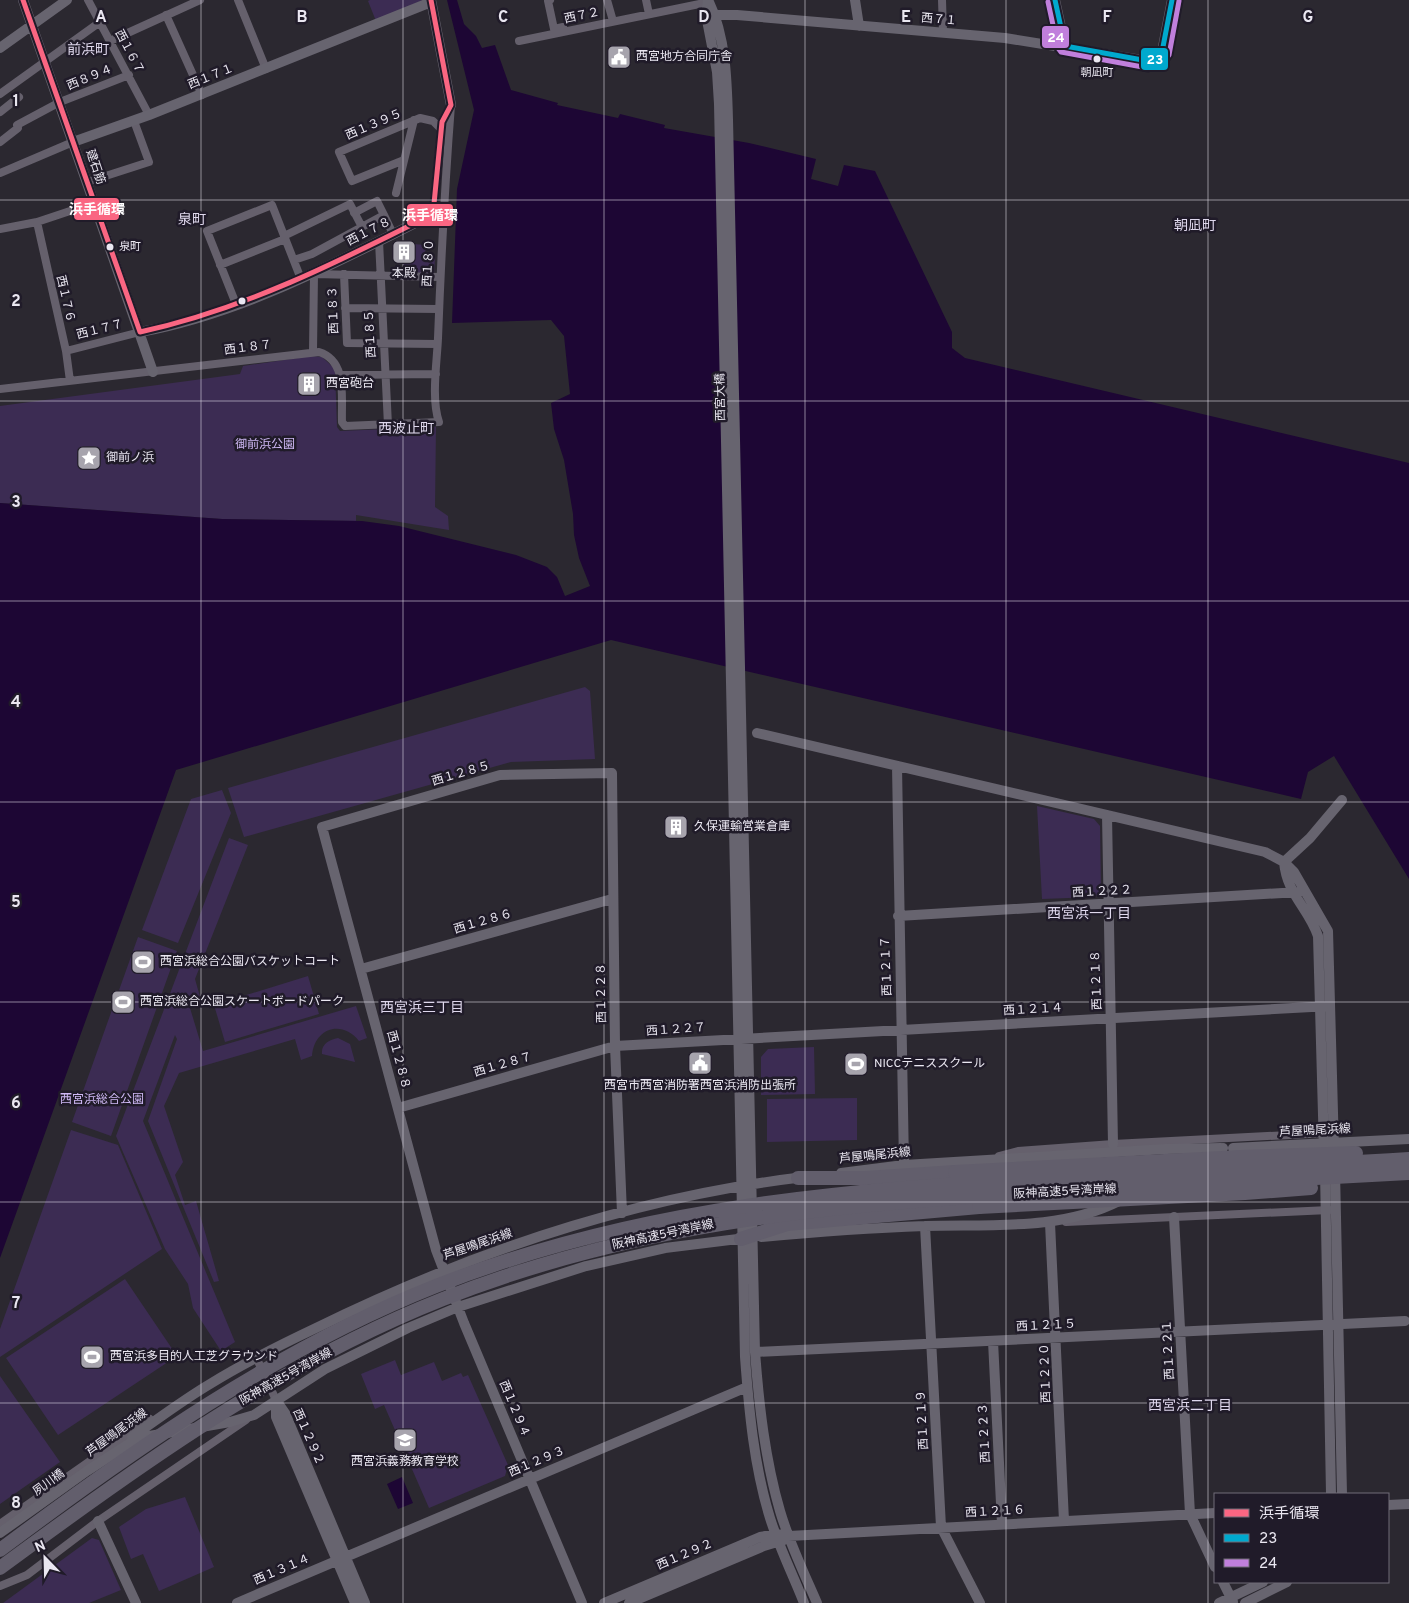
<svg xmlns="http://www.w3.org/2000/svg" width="1409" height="1603" viewBox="0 0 1409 1603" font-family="Overpass,'Noto Sans JP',sans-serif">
<rect width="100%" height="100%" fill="#2b2830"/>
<path fill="#3c2c53" d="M 370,0 L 423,0 L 376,21 L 368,1 Z
M 413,244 L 426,245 L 425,256 L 435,257 L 434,273 L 403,272 L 404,259 L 413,259 Z
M 311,356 L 322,357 L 335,369 L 337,427 L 340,431 L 436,427 L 435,507 L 448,516 L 449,530 L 356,515 L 356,521 L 222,519 L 0,503 L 0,406 L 240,374 L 243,366 Z
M 585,687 L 590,691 L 595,759 L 511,762 L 244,837 L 228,788 Z
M 222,790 L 231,813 L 178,943 L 142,930 L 191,799 Z
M 1037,806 L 1094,819 L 1100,826 L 1101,890 L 1095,897 L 1042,899 Z
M 229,838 L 248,845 L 195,979 L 202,1004 L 190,1008 L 203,1051 L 356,1006 L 367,1038 L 359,1041 C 342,1019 314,1028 312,1056 L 301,1060 L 295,1039 L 179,1073 L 164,1106 L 183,1162 L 175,1175 L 185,1205 L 196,1201 L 219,1281 L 214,1282 L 148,1121 L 177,1039 L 175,1035 L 143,1121 L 235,1342 L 221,1351 L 193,1308 L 188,1284 L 165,1249 L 116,1136 Z
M 138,937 L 177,951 L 111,1136 L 72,1122 Z
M 308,976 L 319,1014 L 225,1042 L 214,1005 Z
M 338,1038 L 350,1044 L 355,1062 L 322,1054 C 321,1044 329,1040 338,1038 Z
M 814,1047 L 815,1094 L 761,1095 L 761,1057 L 768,1049 Z
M 857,1098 L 857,1140 L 767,1142 L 767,1099 Z
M 71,1130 L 118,1145 L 162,1249 L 0,1357 L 0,1329 Z
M 125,1279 L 177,1356 L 58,1435 L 6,1358 Z
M 395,1360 L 401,1375 L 434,1362 L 442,1381 L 461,1373 L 463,1377 L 468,1375 L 508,1465 L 505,1476 L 429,1508 L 384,1405 L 375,1409 L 361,1374 Z
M 0,1376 L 60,1462 L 0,1504 Z
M 185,1497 L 214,1567 L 159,1591 L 143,1554 L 131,1559 L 119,1527 L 146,1509 Z
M 92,1538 L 99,1540 L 121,1590 L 89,1603 L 3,1603 Z"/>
<path fill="#1d0634" d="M 447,0 L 457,0 L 464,24 L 476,36 L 482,48 L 495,45 L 511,90 L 558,103 L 557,105 L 618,118 L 620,114 L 665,125 L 664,128 L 749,143 L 816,159 L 811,179 L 838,186 L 844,165 L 875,171 L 952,332 L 952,348 L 965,358 L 1409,463 L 1409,879 L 1334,756 L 1308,772 L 1301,799 L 611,640 L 176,770 L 0,1258 L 0,503 L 222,519 L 362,521 L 399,526 L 516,555 L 547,567 L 557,577 L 565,596 L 590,586 L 579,558 L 574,535 L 573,514 L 564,460 L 554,429 L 551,403 L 570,394 L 564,336 L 551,320 L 452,323 L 457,189 L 474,110 Z
M 402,1477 L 413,1503 L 398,1509 L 387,1484 Z"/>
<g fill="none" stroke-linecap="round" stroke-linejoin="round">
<path stroke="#65606c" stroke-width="8" d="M 88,0 L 149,115
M 238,0 L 266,69
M 550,0 L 548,1 L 554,29 L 563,27
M 607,0 L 613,21
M 646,0 L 649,14
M 942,0 L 943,32
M 166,15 L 202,95
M 110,41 L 200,0
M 519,41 L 709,2
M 0,94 L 100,22
M 0,112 L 19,97
M 0,142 L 18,128 L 17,125 L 60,102 L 129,75
M 404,160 L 352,181 L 339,152 L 420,118 L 433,121 L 441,129
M 0,173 L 73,142
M 87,182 L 149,162 L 134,121
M 396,193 L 414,120
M 354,213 L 377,201 L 384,215
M 433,214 L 442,122 L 449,109
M 37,222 L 66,351 L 70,381
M 0,229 L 37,222 L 94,203
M 284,236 L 350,204 L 362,227
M 379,241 L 388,425
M 294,260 L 312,254 L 384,215 L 393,234
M 220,265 L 285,239
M 344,274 L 347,343 L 437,344
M 236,304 L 207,231 L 272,205 L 301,279
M 345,308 L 438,309
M 66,351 L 140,332
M 313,351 L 314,274 L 439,277
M 341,375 L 436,374
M 0,389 L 319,352 C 348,361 341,398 342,422 L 345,426 L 439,422 C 431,399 437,362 438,338 C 441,260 445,183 451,105
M 999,1156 L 1018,1151 L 1113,1144 L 1328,1133
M 1066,1222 L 1329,1210
M 256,1357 L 276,1400
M 0,1524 L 150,1419
M 0,1586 L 27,1575 L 98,1521 L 246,1420"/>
<path stroke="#67646f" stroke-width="10" d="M 23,0 L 153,372
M 431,0 L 451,105
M 708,0 L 706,15 L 717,72 L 719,104 L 745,1357 C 749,1411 754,1466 770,1518 C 779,1547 793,1575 804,1603
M 855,0 L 859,26
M 1055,0 L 1065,46
M 709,2 C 726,37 727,82 728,120 L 755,1352 C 759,1405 765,1459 780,1511 C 789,1542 804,1573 817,1603
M 710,15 L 737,15 L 1005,38 L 1148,61 L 1158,58 L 1162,52 L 1172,0
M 0,48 L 67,0
M 73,142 L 149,115 L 431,2
M 140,332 C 244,313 339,261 433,214
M 757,733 L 1265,852 L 1284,862 L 1294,872 L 1328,931 L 1334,1149
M 897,766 L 904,1165
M 1107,815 L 1113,1144
M 1284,862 C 1287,895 1308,907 1318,936 L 1324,1150
M 1284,862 L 1310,838 L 1342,800
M 898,916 L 1299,892
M 361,969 L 612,899
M 398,1108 L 615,1046 L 1330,1006
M 1203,1157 L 1223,1148
M 1335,1171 L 1342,1494
M 1325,1172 L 1331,1494
M 841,1173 L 904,1165 L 987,1160 L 1166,1149 L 1221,1148
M 1174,1217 L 1190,1514 L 1215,1567
M 1050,1223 L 1064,1521
M 925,1226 L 941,1527 L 980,1603
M 761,1237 C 815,1232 870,1228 925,1226 C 990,1224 1060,1231 1119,1201
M 993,1341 L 1002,1524
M 755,1352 L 1405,1321
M 276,1400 L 285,1413 L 365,1603
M 276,1400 L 276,1417 L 355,1603
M 132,1437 C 158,1419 183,1400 210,1384 C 244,1363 280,1345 316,1328 C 469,1253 635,1197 804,1177
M 1388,1505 L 1409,1504
M 98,1521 L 136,1603
M 0,1533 L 87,1471 L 138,1438 L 230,1422 L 254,1415 L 325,1369 L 408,1328 L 458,1307 L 586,1266 L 665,1248 L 746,1238
M 1223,1582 L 1233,1602
M 237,1603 L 747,1387
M 582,1603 L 464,1323 L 436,1250 L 322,827 L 500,775 L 612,773 L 615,1046 L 622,1213
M 604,1603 L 760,1537 L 776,1534 L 789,1536 L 1215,1513
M 629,1603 L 764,1546 L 784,1540
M 1219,1603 L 1263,1582
M 1245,1603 L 1287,1582"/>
<path stroke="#625e6c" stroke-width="14" d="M 798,1178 L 866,1178 L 955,1172
M 741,1239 L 787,1224 L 979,1207"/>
<path stroke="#67646f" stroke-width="10" d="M 1233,1148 L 1409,1139"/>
<path stroke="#625e6c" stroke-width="14" d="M 955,1172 L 1241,1157 L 1356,1153
M 979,1207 L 1245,1193 L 1311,1188
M 0,1550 C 136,1448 277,1349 436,1286 C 639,1206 848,1189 1063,1178 C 1179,1172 1294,1166 1409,1159
M 0,1568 C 139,1465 281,1363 443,1299 C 647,1218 854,1203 1071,1191 C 1183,1185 1296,1179 1409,1173"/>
<g stroke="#201b29" stroke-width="9">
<path id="bus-1" d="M 23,0 L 140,332 C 245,309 338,262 433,214 L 442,122 L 451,105 L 431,0"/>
</g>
<g stroke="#201b29" stroke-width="9">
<path id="bus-2" d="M 1055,0 L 1065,46 L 1148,61 L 1158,58 L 1162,52 L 1172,0"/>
</g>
<g stroke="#201b29" stroke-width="9">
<path id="bus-3" d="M 1048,2 L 1058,48 L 1061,52 L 1148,68 L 1162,64 L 1169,55 L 1179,1"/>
</g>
<use href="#bus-1" stroke="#fa6682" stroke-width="5"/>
<use href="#bus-2" stroke="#00a9ce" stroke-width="5"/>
<use href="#bus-3" stroke="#c07fdc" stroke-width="5"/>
</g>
<path fill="none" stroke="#eae7f1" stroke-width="1" stroke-opacity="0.55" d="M 201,0 L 201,1603M 403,0 L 403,1603M 604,0 L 604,1603M 805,0 L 805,1603M 1006,0 L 1006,1603M 1208,0 L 1208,1603M 0,200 L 1409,200M 0,401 L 1409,401M 0,601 L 1409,601M 0,802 L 1409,802M 0,1002 L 1409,1002M 0,1202 L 1409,1202M 0,1403 L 1409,1403"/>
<defs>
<g id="civic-square" transform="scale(1.25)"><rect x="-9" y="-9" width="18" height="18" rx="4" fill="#a7a4ad" stroke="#201b29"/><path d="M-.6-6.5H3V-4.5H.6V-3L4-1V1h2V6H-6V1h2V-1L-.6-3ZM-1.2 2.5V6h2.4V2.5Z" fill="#fff"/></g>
<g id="building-square" transform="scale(1.25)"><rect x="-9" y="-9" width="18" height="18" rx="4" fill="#a7a4ad" stroke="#201b29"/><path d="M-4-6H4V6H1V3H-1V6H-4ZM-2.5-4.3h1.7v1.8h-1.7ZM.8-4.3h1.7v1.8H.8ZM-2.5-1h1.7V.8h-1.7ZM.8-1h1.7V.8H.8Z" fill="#fff"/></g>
<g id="sight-square" transform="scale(1.25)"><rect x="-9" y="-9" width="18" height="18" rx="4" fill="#a7a4ad" stroke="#201b29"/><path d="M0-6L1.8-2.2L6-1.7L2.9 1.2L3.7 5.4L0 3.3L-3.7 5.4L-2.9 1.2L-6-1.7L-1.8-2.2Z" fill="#fff"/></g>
<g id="stadium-square" transform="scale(1.25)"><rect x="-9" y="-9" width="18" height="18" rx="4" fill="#a7a4ad" stroke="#201b29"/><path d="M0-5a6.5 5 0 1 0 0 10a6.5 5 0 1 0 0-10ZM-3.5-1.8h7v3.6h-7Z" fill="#fff"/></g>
<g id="school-square" transform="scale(1.25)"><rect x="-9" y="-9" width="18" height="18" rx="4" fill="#a7a4ad" stroke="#201b29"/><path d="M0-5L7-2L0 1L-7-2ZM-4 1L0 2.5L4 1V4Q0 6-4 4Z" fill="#fff"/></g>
</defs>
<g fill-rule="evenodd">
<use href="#civic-square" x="619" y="57"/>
<use href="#building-square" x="404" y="252"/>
<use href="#building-square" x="309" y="384"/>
<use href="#sight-square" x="89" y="458"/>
<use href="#building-square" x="676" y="827"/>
<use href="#stadium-square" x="143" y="962"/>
<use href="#stadium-square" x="123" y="1002"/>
<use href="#civic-square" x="700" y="1063"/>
<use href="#stadium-square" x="856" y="1064"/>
<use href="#stadium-square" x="92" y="1357"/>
<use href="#school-square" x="405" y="1440"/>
</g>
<g fill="#eae7f1" stroke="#201b29" stroke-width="2">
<circle cx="1097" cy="59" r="4.5"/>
<circle cx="110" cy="247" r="4.5"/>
<circle cx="242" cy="301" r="4.5"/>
</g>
<g text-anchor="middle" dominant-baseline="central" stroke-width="5" stroke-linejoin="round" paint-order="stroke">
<g font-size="11" fill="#eae7f1" stroke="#201b29">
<text x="1097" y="73">朝凪町</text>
<text x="119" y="247" text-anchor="start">泉町</text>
</g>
<g font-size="12" fill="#eae7f1" stroke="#201b29">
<text transform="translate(582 16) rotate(-12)">西７２</text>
<text transform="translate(939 20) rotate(5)">西７１</text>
<text transform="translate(129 52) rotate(62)">西１６７</text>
<text transform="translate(211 77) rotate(-22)">西１７１</text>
<text transform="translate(90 78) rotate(-22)">西８９４</text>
<text transform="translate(374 125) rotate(-23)">西１３９５</text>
<text transform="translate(95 167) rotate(71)">建石筋</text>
<text transform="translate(369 232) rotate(-27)">西１７８</text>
<text transform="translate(429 263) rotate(-87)">西１８０</text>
<text transform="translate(65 299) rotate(77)">西１７６</text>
<text transform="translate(334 310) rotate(-92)">西１８３</text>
<text transform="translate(100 330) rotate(-14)">西１７７</text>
<text transform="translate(371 334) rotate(-93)">西１８５</text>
<text transform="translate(248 348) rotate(-7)">西１８７</text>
<text transform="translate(721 397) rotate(-91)">西宮大橋</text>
<text transform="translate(461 774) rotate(-16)">西１２８５</text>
<text transform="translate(1102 892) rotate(-3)">西１２２２</text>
<text transform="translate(483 922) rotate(-16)">西１２８６</text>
<text transform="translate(887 966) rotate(-92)">西１２１７</text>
<text transform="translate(1097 980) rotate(-92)">西１２１８</text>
<text transform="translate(602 993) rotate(-91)">西１２２８</text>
<text transform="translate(1033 1010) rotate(-3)">西１２１４</text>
<text transform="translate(676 1030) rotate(-4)">西１２２７</text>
<text transform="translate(398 1060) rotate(75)">西１２８８</text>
<text transform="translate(503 1065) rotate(-16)">西１２８７</text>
<text transform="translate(1315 1131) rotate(-3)">芦屋鳴尾浜線</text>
<text transform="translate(875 1156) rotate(-6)">芦屋鳴尾浜線</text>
<text transform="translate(1065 1192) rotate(-3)">阪神高速5号湾岸線</text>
<text transform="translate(663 1235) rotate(-12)">阪神高速5号湾岸線</text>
<text transform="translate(478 1245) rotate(-19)">芦屋鳴尾浜線</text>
<text transform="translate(1046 1326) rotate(-3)">西１２１５</text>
<text transform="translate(1169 1350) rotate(-93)">西１２２１</text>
<text transform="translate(1046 1373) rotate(-92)">西１２２０</text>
<text transform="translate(286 1377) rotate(-29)">阪神高速5号湾岸線</text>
<text transform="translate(514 1409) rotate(67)">西１２９４</text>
<text transform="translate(923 1420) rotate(-93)">西１２１９</text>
<text transform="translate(117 1433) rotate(-36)">芦屋鳴尾浜線</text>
<text transform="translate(985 1433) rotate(-93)">西１２２３</text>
<text transform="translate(308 1437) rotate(66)">西１２９２</text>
<text transform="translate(537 1462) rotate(-23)">西１２９３</text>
<text transform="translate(49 1483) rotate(-36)">夙川橋</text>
<text transform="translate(995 1512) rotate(-3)">西１２１６</text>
<text transform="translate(685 1555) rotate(-23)">西１２９２</text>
<text transform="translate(282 1570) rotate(-23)">西１３１４</text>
</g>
<g font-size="12" fill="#eae7f1" stroke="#201b29" text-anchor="start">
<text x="636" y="57">西宮地方合同庁舎</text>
<text x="404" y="274" text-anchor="middle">本殿</text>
<text x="326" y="384">西宮砲台</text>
<text x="106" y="458">御前ノ浜</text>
<text x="694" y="827">久保運輸営業倉庫</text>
<text x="160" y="962">西宮浜総合公園バスケットコート</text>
<text x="140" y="1002">西宮浜総合公園スケートボードパーク</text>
<text x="874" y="1064">NICCテニススクール</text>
<text x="700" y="1086" text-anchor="middle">西宮市西宮消防署西宮浜消防出張所</text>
<text x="110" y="1357">西宮浜多目的人工芝グラウンド</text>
<text x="405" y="1462" text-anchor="middle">西宮浜義務教育学校</text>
</g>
<g font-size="12" fill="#ceb8f4" stroke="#201b29">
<text x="265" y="445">御前浜公園</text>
<text x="102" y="1100">西宮浜総合公園</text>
</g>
<g font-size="14" fill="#dfd8ed" stroke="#201b29">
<text x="88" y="50">前浜町</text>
<text x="192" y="220">泉町</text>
<text x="1195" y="226">朝凪町</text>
<text x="406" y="429">西波止町</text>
<text x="1089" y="914">西宮浜一丁目</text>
<text x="422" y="1008">西宮浜三丁目</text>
<text x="1190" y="1406">西宮浜二丁目</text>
</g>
</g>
<g font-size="16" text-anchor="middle" font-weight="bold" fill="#eae7f1" stroke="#201b29" stroke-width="5" stroke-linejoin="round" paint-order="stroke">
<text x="101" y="22">A</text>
<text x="302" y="22">B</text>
<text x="503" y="22">C</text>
<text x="704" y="22">D</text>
<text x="906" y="22">E</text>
<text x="1107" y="22">F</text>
<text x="1308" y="22">G</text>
<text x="16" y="106">1</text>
<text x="16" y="306">2</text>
<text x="16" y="507">3</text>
<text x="16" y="707">4</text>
<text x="16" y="907">5</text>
<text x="16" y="1108">6</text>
<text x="16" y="1308">7</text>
<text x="16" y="1508">8</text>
</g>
<g stroke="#201b29" stroke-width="2">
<rect x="1041" y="25" width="29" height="24" rx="5" fill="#c07fdc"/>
<rect x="1140" y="47" width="29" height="24" rx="5" fill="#00a9ce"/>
<rect x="73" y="197" width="47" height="24" rx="5" fill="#fa6682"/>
<rect x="406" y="203" width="48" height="24" rx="5" fill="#fa6682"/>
</g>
<g font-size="14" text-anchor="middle" font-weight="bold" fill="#fff">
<text x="1056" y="42">24</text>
<text x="1155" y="64">23</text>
<text x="97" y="214">浜手循環</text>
<text x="430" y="220">浜手循環</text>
</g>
<rect x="1214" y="1493" width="175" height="90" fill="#201b29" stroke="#716d79"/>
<rect x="1224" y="1509" width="25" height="8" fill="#fa6682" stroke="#716d79"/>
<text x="1259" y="1518" font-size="15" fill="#eae7f1">浜手循環</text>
<rect x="1224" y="1534" width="25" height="8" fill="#00a9ce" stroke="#716d79"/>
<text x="1259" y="1543" font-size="15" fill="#eae7f1">23</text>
<rect x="1224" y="1559" width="25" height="8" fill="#c07fdc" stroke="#716d79"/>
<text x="1259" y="1568" font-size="15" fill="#eae7f1">24</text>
<g transform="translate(45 1558) rotate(337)" stroke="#201b29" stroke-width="4" paint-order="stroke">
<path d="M0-4L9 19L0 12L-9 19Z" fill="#eae7f1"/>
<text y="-8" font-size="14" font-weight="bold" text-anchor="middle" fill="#eae7f1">N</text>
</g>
</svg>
